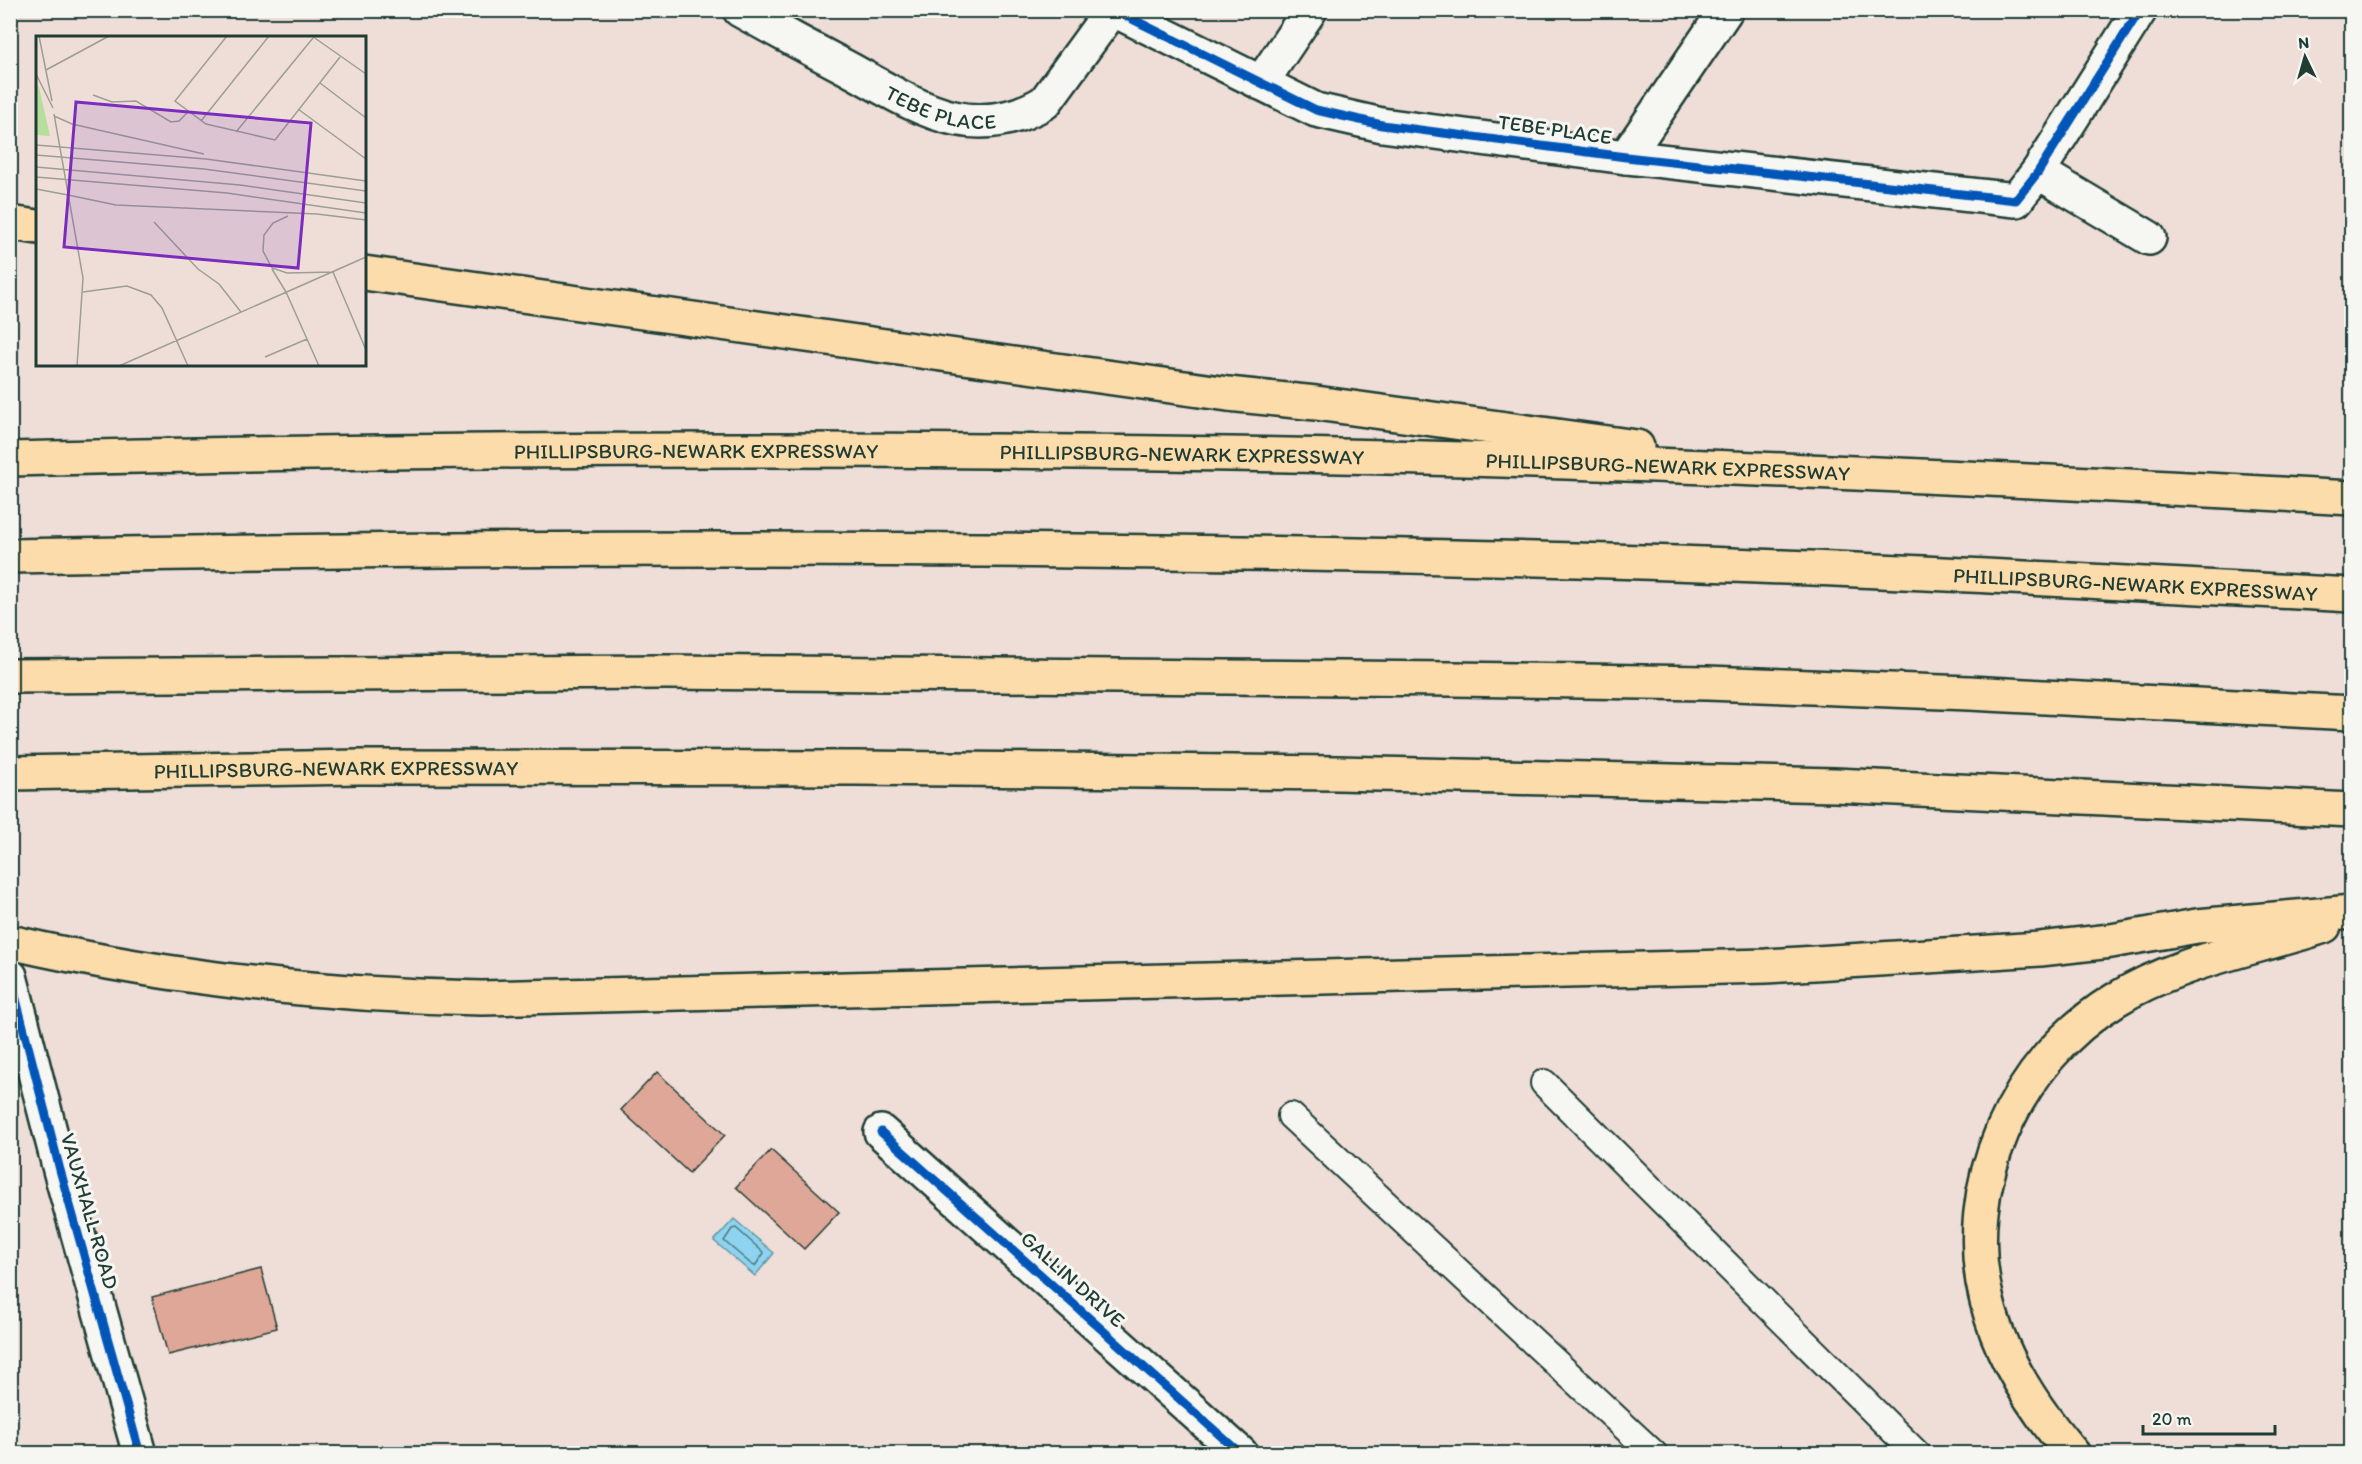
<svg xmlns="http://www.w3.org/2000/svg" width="2362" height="1464" viewBox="0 0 2362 1464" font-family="Itim,sans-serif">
<rect width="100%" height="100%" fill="#efded7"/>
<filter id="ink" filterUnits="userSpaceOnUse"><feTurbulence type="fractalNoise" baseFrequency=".0167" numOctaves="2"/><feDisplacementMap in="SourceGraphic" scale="12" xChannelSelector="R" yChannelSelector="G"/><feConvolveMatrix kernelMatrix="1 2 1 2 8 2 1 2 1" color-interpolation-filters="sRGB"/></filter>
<g filter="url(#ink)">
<path fill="#8ed3ef" stroke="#6297a4" stroke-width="1.5" d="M 734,1219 L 774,1253 L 755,1276 L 714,1241 Z"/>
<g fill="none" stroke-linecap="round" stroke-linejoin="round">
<path stroke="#4b797f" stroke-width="1.5" d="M 736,1228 L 764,1253 L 755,1266 L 752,1265 L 724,1241 L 732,1229 Z"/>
</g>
<path fill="#dfa797" stroke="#1f3d34" stroke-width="1.5" d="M 657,1072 L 725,1135 L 689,1173 L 621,1110 Z
M 771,1150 L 839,1212 L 804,1249 L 736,1187 Z
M 261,1269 L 277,1328 L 168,1355 L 152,1297 Z"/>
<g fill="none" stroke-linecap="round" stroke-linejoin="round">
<g stroke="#1f3d34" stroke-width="30">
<path id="service" d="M 1544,1083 L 1917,1454
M 1291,1116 L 1654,1454"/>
</g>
<g stroke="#1f3d34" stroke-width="38">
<g id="minor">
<path id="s1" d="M 740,10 C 776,30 813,50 849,69 C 915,105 971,146 1045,102 L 1112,10"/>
<path d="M 1114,10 L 1316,110 L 1382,125 L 1626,157 L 2016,200 L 2038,172 L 2140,10"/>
<path d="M 1261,83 L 1310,10"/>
<path d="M 1626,157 L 1726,10"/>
<path d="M 2038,172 L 2149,238"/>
<path d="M 881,1132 L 1241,1454"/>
</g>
</g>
<g stroke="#1f3d34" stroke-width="38">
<path id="tertiary" d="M 10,976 L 60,1170 L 140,1454"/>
</g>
<g stroke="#1f3d34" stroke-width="38">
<g id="motorway">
<path d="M 10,223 L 38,227"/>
<path d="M 364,273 L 1228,394 L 1316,403 L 1637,447"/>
<path id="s2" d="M 10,459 C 454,448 897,447 1340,456 C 1677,463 2015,479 2352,498"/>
<path id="s3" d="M 10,556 C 532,546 1054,546 1576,560 C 1834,567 2093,581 2352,595"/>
<path d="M 10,676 L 666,672 L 1453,679 L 1707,683 L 1969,693 L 2352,713"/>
<path id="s4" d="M 10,773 L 359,767 L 856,768 L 1337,773 L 1835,785 L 2352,810"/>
<path d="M 10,942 C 165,978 324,995 482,998 L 1766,966 L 2040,949 L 2111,941 L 2197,926 L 2352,912"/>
<path d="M 2073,1454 C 2034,1409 2001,1359 1987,1301 C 1958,1187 2015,1061 2115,1000 C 2177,961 2255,949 2324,926"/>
</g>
</g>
<use href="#service" stroke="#f6f6f2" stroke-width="26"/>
<use href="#minor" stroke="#f6f6f2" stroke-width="33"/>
<use href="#tertiary" stroke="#f6f6f2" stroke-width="33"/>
<use href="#motorway" stroke="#fddcac" stroke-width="33"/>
<g stroke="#f6f6f2" stroke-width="13">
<path id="cycleway" d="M 1114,10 L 1316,110 L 1382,125 L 1626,157 L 2016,200 L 2038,172 L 2140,10
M 10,976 L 60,1170 L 140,1454
M 881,1132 L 1241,1454"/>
</g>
<use href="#cycleway" stroke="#0057b8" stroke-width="9"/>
</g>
</g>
<g text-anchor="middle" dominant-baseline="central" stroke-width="6" stroke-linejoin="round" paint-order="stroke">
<g font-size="21" fill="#1f3d34" stroke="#f6f6f2">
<text stroke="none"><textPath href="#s1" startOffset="225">TEBE PLACE</textPath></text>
<text transform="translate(1555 129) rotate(8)">TEBE PLACE</text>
<text stroke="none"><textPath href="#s2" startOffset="686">PHILLIPSBURG-NEWARK EXPRESSWAY</textPath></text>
<text stroke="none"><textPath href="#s2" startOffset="1172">PHILLIPSBURG-NEWARK EXPRESSWAY</textPath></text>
<text stroke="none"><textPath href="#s2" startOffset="1658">PHILLIPSBURG-NEWARK EXPRESSWAY</textPath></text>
<text stroke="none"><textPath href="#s3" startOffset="2126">PHILLIPSBURG-NEWARK EXPRESSWAY</textPath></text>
<text stroke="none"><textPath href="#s4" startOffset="326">PHILLIPSBURG-NEWARK EXPRESSWAY</textPath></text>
<text transform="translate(90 1211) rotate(74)">VAUXHALL ROAD</text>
<text transform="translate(1073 1279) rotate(42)">GALLIN DRIVE</text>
</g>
</g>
<g transform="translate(36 36)">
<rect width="330" height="330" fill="#efded7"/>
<path d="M 0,48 L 3,51 L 14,100 L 0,99 Z" fill="#b5df9b"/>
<path fill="none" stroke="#9c9e96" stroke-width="1.5" d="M 3,0 L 16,65M 191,0 L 139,65 L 170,88 L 239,104 L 304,21M 276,0 L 330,38M 10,34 L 73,0M 0,38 L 17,72M 284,47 L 330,82M 57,59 L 76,66 L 100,65 L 135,86 L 143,85 L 151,77M 262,73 L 330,123M 18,78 L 47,242 L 41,330M 18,80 L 36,88 L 168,118M 165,85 L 233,0M 200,96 L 277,2M 0,109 L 170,123 L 330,145M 0,119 L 168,133 L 330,155M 0,131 L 204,149 L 330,167M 0,141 L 191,157 L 330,177M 0,153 L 32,159M 32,159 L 80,169 L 281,178 L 330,184M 252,180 L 237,187 L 228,199 L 227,215 L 236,232 L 251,237 L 297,236M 118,186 L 162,233 L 183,248 L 205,276M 236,233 L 250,256M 297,236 L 330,314M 47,256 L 91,250 L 115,259 L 126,272 L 152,330M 250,256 L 283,330M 229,321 L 271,303M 83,330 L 330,221"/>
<path fill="#7b2cbf" fill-opacity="0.15" stroke="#7b2cbf" stroke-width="3" d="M 40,66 L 275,87 L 262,232 L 28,211 Z"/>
<rect width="330" height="330" fill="none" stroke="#1f3d34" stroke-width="3"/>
</g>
<rect width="2362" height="1464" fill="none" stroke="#f6f6f2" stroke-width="36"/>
<rect x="18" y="18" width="2326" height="1428" fill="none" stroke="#1f3d34" stroke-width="2" filter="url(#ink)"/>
<g transform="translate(2305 57) rotate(355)" stroke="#f6f6f2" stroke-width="4.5" paint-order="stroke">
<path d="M0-4.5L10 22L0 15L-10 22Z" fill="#1f3d34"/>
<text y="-9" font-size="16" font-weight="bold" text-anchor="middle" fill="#1f3d34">N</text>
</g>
<path d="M2143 1425v9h132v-9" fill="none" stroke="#1f3d34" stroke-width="3"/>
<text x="2152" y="1425" font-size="18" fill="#1f3d34" stroke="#f6f6f2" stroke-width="4.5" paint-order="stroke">20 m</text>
</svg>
